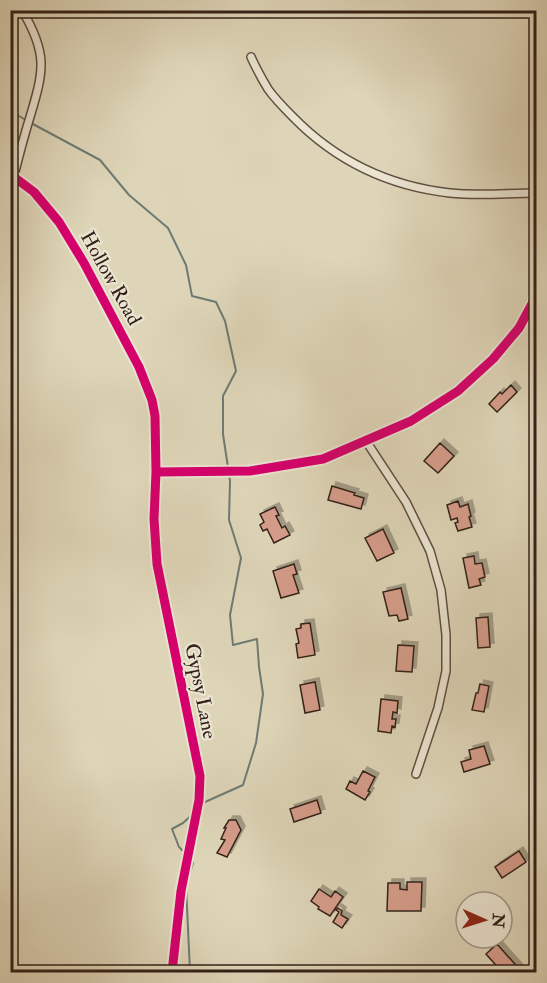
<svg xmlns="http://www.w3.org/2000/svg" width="547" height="983" viewBox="0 0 547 983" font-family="'IM FELL Double Pica',serif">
<defs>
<filter id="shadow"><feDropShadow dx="4" dy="-4" stdDeviation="0" flood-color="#0004"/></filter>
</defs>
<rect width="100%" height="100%" fill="#ded5b8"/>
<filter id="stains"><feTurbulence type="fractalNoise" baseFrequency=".00333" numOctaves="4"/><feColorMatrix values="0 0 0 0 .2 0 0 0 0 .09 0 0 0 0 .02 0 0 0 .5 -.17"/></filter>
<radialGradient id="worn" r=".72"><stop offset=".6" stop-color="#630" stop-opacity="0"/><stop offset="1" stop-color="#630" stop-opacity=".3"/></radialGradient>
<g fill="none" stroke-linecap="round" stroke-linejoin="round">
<path stroke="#6d7b74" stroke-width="2" d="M 10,111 L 26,120
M 31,123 L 100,160 L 129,195 L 168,228 L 186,265 L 192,296 L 216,302 L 225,321 L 236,371 L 223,396 L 223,434 L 230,481 L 229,520 L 241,558 L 230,615 L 233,645 L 257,639 L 259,667 L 263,694 L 256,743 L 243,785 L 205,802 L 200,807
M 187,855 L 179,847 L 172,829 L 183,823 L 194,813
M 190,972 L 186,885 L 193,863 L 190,860"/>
</g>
<path fill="#d69d8b" stroke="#332019" stroke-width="1.5" filter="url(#shadow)" d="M 511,385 L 517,392 L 497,412 L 489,404 L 500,392 L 502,394 Z
M 440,443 L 454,456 L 438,473 L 424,461 Z
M 332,486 L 355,493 L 354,495 L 364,498 L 361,509 L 328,500 Z
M 458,501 L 460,507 L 468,504 L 471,516 L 469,517 L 472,527 L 458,531 L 455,523 L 458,522 L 457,518 L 451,520 L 447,505 Z
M 275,507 L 279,515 L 276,516 L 282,528 L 285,526 L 290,535 L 274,543 L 267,529 L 263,531 L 260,525 L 264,522 L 260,514 Z
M 383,529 L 394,553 L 377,561 L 365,538 Z
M 474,556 L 475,564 L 482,563 L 485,577 L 479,579 L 481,585 L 469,588 L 463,558 Z
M 294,564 L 297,574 L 293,575 L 299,593 L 281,598 L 273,571 Z
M 401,588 L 408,619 L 399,621 L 397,615 L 389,616 L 383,592 Z
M 488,617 L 490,647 L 478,648 L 476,618 Z
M 310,623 L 315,655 L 298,658 L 296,644 L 299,643 L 296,629 L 301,628 L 301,624 Z
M 398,645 L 414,646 L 412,672 L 396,671 Z
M 315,682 L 320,710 L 305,713 L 300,685 Z
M 480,684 L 489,686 L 484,712 L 472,710 L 476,693 L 478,693 Z
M 381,699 L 398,701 L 397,713 L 393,712 L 392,719 L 396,719 L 395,727 L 392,726 L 391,733 L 378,731 Z
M 484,746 L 490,764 L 464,772 L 461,762 L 471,759 L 469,750 Z
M 363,771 L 375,777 L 368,791 L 370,792 L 365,800 L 346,789 L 350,781 L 356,784 Z
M 317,800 L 321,813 L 294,822 L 290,809 Z
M 229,820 L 236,820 L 241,830 L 227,857 L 217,853 L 225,840 L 221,839 L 226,828 L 224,828 Z
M 519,851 L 526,862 L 502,878 L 495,867 Z
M 407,882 L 422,882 L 421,911 L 387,911 L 388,883 L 400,883 L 400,889 L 407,890 Z
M 319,889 L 331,897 L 335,891 L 343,897 L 330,916 L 318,909 L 319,907 L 311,901 Z
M 338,908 L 342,911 L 341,915 L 348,919 L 342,928 L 333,922 L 339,912 L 336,910 Z
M 497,944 L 522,972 L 502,972 L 486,954 Z"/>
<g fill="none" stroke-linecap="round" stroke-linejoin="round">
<g stroke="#5e4d41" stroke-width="10">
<path id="minor" d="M 251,57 C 256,68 262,79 268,89 C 275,99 284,108 293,117 C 336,161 388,186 450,193 C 479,196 507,193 536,193
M 10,174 L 34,192 L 59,222 L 84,263 L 139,367 L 152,400 L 155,416 L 156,472 L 154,519 L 157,564 L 200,776 L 199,800 L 181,891 L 172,972
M 14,175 C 19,156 24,136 30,117 C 44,70 48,54 22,10
M 366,441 L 406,502 L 430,551 L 441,590 L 446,635 L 446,671 L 438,708 L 416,774
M 156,472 L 250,471 L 323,459 L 411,421 L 458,391 L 493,359 L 519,328 L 533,302 L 536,290"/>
</g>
<use href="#minor" stroke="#eae4d1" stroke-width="7"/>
<g stroke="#eae4d1" stroke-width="13">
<path id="cycleway" d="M 10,174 L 34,192 L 59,222 L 84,263 L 139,367 L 152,400 L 155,416 L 156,472 L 154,519 L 157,564 L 200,776 L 199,800 L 181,891 L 172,972
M 156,472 L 250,471 L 323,459 L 411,421 L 458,391 L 493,359 L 519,328 L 533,302 L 536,290"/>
</g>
<use href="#cycleway" stroke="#d6006c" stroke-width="9"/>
</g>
<g text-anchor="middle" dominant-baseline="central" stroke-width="4.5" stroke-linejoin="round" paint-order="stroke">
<g font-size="20" fill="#332019" stroke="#eae4d1">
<text transform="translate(111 278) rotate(61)">Hollow Road</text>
<text transform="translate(201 691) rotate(79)">Gypsy Lane</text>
</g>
</g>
<rect width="547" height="983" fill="none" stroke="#ded5b8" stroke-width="36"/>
<rect x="12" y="12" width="523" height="959" fill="none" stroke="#332019" stroke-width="3"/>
<rect x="18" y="18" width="511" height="947" fill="none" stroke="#332019" stroke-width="1.5"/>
<g transform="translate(484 920) rotate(93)"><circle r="28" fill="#eae4d1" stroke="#a19687" stroke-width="1.5"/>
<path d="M0-4.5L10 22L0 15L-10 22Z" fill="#8f2418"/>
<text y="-9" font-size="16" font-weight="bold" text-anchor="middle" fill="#332019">N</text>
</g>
<rect width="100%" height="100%" filter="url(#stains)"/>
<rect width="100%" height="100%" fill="url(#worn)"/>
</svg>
